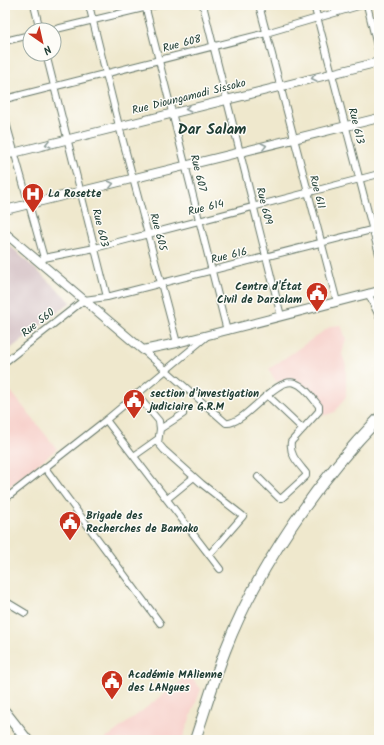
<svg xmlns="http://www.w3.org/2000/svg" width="384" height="745" viewBox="0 0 384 745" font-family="Kalam,sans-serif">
<rect width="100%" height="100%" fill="#fdfcf7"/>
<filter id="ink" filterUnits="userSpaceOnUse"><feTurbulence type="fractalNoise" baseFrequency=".025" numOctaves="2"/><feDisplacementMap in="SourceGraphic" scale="8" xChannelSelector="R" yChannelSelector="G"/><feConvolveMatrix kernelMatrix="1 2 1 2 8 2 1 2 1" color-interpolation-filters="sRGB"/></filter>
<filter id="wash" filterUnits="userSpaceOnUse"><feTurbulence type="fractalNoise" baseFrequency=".012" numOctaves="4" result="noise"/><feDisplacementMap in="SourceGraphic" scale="16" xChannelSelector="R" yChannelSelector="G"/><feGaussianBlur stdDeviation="0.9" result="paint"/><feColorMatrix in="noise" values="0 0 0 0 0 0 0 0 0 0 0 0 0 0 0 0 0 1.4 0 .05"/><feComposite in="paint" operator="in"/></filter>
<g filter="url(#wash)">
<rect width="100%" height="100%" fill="#efe8cd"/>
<path fill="#f7d0ca" d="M 341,325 L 346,339 L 342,354 L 346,365 L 346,396 L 335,412 L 323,416 L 318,400 L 306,389 L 295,379 L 276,382 L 269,369 L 331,326 Z
M 5,384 L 57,449 L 5,490 Z
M 189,675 L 201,689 L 182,740 L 104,740 Z"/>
<path fill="#d2bec2" d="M 5,241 L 71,302 L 5,353 Z"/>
</g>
<g filter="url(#ink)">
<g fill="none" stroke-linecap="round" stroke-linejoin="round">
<g stroke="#68796a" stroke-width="8">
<path id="minor" d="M 34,5 L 40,30
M 89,5 L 119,126 L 177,343
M 145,5 L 227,331
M 203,5 L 281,316
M 259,5 L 337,302
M 314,5 L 379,254
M 367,5 L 379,54
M 52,30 L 156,5
M 5,41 L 30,35
M 46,54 L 107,297
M 5,99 L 266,33 L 362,5
M 5,119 L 44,258
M 41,264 L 44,258 L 95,248 L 379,174
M 368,293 L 379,316
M 143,350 L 226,423 C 244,426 275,376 295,383 C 305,386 313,399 319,406 L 319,411 L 291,442 C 289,455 299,464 306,473 L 306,476 L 282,498 L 279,498 L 258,477
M 5,362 L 84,300 L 107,297 L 379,228
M 136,394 L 159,421 L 160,429 L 158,443 L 164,450 L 202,484 L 243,516 L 209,555
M 267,395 L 303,429
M 106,420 L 220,569
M 160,429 L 183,414
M 134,456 L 158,439
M 45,468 L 160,623
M 5,499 L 106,420 L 206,337
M 167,499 L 194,477
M 5,601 L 25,613"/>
</g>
<g stroke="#68796a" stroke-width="10">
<path id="tertiary" d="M 5,155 L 379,62
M 5,210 L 379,118
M 5,233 L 143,350 L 177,343 L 379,291"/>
</g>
<g stroke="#68796a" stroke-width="12">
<path id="primary" d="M 5,712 L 27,740"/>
</g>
<g stroke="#68796a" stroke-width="12">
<path id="trunk" d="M 195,740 C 205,710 214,680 225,651 C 257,568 317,482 379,418"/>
</g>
<use href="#minor" stroke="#fff" stroke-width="6"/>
<use href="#tertiary" stroke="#fff" stroke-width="8"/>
<use href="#primary" stroke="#fff" stroke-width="10"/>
<use href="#trunk" stroke="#fff" stroke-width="10"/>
</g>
<defs><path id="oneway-chevron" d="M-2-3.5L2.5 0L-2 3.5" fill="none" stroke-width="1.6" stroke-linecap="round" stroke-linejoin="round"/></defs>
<g stroke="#8f9e9a">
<use href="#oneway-chevron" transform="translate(314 78) rotate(166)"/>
<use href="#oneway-chevron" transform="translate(188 109) rotate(166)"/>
<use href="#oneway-chevron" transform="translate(48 144) rotate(166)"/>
<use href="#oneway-chevron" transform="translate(264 146) rotate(-14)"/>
<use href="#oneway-chevron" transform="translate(111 184) rotate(-14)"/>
</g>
</g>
<defs>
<g id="hospital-pin" transform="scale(1.15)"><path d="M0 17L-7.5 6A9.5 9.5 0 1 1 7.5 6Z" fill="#c8321e" stroke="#fdfcf7"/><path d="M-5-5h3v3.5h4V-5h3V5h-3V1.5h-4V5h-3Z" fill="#fff"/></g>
<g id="civic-pin" transform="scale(1.15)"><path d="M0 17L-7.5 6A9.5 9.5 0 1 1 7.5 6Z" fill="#c8321e" stroke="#fdfcf7"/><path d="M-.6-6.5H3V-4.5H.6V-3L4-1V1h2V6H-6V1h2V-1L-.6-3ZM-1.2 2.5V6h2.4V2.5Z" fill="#fff"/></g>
</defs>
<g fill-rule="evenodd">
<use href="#hospital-pin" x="33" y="194"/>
<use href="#civic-pin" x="317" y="293"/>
<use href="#civic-pin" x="134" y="400"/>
<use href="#civic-pin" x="70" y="522"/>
<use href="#civic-pin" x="112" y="681"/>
</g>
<g text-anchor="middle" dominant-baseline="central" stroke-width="3" stroke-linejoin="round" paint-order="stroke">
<g font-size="11" fill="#1f3d34" stroke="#fdfcf7">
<text transform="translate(182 44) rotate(-15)">Rue 608</text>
<text transform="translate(189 97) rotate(-14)">Rue Dioungamadi Sissoko</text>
<text transform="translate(356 126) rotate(76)">Rue 613</text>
<text transform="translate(198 173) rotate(76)">Rue 607</text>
<text transform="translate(317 192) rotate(75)">Rue 611</text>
<text transform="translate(264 206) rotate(76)">Rue 609</text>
<text transform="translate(206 208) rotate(-14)">Rue 614</text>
<text transform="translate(100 228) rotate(76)">Rue 603</text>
<text transform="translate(158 232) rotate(75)">Rue 605</text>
<text transform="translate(229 256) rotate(-14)">Rue 616</text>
<text transform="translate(38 323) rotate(-38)">Rue 560</text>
</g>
<g font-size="11" font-weight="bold" fill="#1f3d34" stroke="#fdfcf7" text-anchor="start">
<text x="48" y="194">La Rosette</text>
<text x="302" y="287" text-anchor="end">Centre d'État<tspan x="302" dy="13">Civil de Darsalam</tspan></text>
<text x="150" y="394">section d'investigation<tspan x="150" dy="13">judiciaire G.R.M</tspan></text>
<text x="86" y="516">Brigade des<tspan x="86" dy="13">Recherches de Bamako</tspan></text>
<text x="128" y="675">Académie MAlienne<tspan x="128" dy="13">des LANgues</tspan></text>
</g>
<g font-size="15" font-weight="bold" fill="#1f3d34" stroke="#fdfcf7">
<text x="212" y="130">Dar Salam</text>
</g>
</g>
<rect width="384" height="745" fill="none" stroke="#fdfcf7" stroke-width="20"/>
<g transform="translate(42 42) rotate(146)"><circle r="19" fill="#fdfcf7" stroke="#a4b0a9"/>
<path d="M0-3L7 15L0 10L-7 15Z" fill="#c8321e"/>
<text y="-6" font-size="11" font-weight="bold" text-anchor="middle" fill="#1f3d34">N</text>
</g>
</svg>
